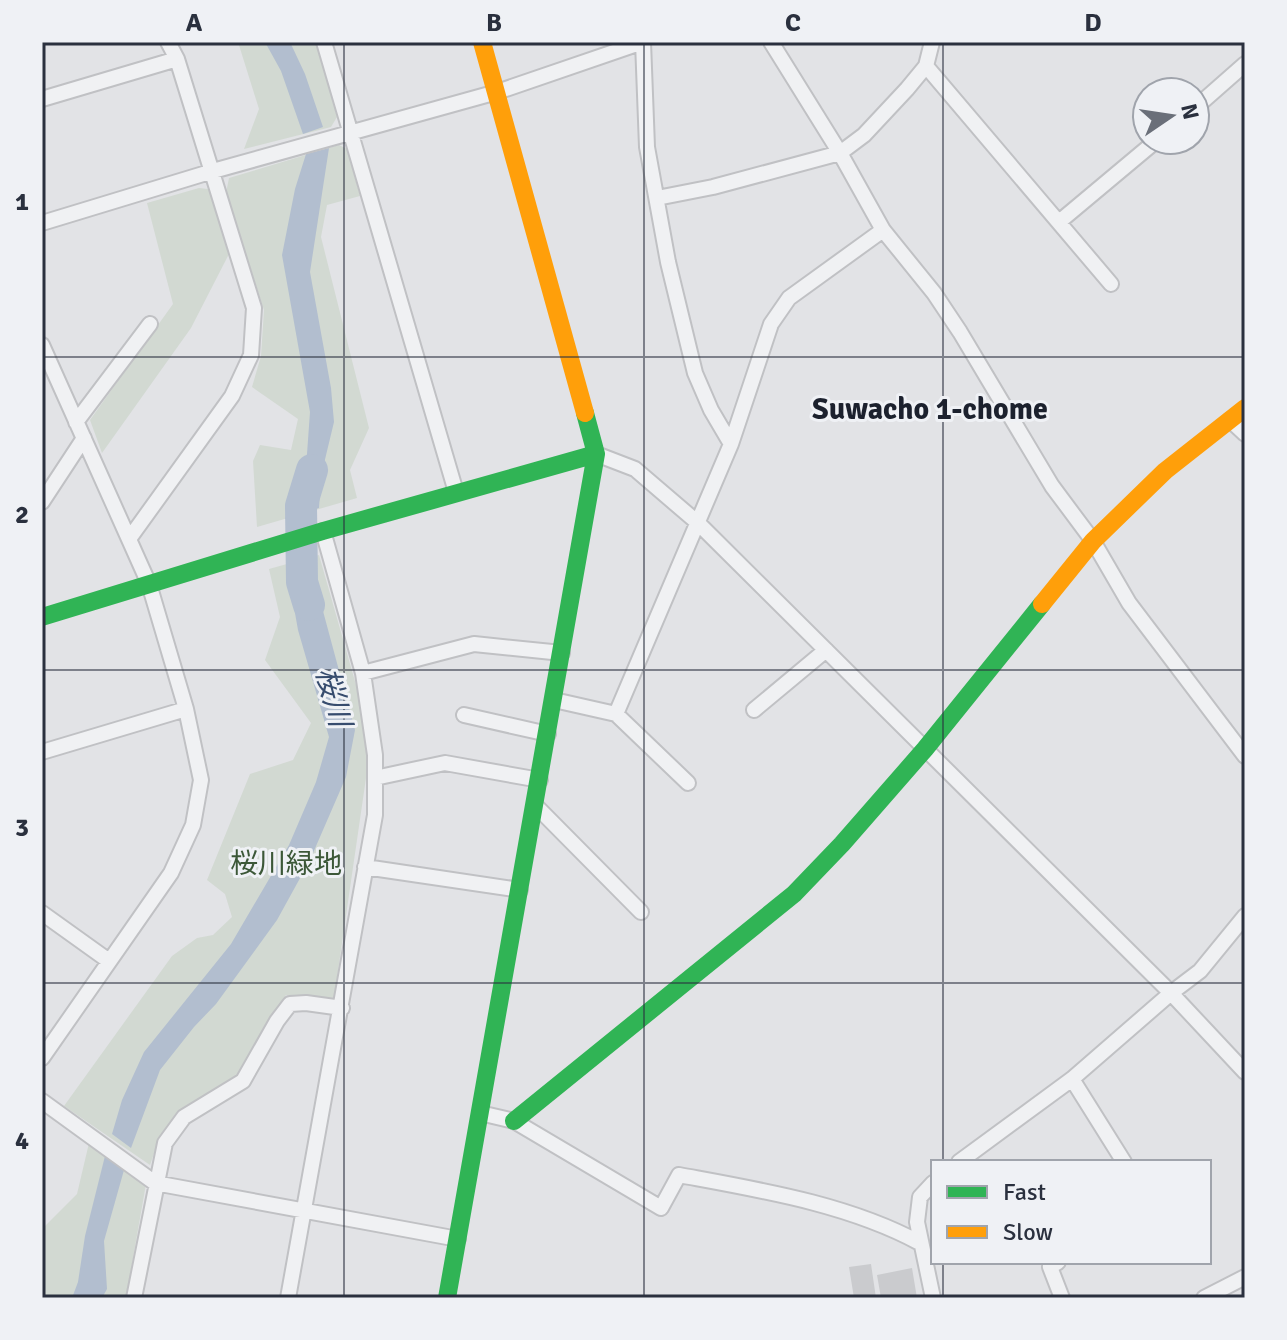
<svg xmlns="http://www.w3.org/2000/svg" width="1287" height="1340" viewBox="0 0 1287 1340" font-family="Signika,'Noto Sans JP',sans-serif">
<rect width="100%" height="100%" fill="#e2e3e6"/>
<path fill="#d2d9d2" d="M 238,42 L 316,42 L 337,117 L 331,127 L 244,149 L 259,109 Z
M 339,145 L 347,149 L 360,196 L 327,205 L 321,237 L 369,428 L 350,470 L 357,498 L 257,527 L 253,461 L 260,445 L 291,450 L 298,419 L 252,387 L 261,356 L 264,310 L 226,193 L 229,178 Z
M 199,188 L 208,189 L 214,195 L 230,252 L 191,328 L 102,453 L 90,420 L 173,304 L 147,203 Z
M 319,555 L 368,727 L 366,778 L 334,998 L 286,995 L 237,1079 L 177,1115 L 158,1142 L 150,1165 L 64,1106 L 172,956 L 197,938 L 213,935 L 232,917 L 225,894 L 207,880 L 250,774 L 293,760 L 311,723 L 265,660 L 280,617 L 269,569 Z
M 89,1143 L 146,1184 L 126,1298 L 42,1298 L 42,1229 L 77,1194 Z"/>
<path fill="#b2becf" d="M 265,42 L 290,42 L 305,74 L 323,127 L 303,134 L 281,71 Z
M 329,148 L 310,272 L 331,388 L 334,422 L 321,476 L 319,508 L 285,519 L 307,454 L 310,412 L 282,255 L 295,189 L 306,154 Z
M 309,559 L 355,730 L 346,777 L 310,860 L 277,920 L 216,1004 L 194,1027 L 160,1070 L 131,1148 L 112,1134 L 122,1100 L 144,1052 L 231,944 L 289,845 L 316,782 L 329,737 L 298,630 L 287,568 Z
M 105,1156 L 124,1170 L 104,1241 L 107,1289 L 102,1298 L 72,1298 L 78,1282 L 85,1236 Z"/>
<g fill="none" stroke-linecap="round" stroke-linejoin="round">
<path stroke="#b2becf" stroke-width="32" d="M 309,605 L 302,582 L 301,506 L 312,470"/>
</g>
<path fill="#cacbce" d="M 871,1264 L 876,1298 L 854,1298 L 849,1267 Z
M 912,1268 L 917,1298 L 881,1298 L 877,1275 Z"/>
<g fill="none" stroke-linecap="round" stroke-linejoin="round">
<g stroke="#c0c1c4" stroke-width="18">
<path id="street" d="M 324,42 L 456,492
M 643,42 L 647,147 L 668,262 L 695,373 L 711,410 L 731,444
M 771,42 L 840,153 L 883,230 L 934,293 L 960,332 L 1052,486 L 1093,541 L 1129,603 L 1245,756
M 926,66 L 1111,284
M 42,99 L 177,59
M 1195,108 L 1245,64
M 657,198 L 713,187 L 840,153 L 864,135 L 907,89 L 926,66 L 932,42
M 1059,222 L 1157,140
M 42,223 L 213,171 L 497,92 L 643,42
M 42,345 L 149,584 L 186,709 L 201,780 L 193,825 L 171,873 L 42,1058
M 1230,420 L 1245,434
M 76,422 L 150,324
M 596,454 L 635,469 L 698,523 L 1171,993 L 1245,1072
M 42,502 L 84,438
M 129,539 L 232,396 L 251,355 L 254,308 L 177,59 L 168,42
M 363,673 L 474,644 L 562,653
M 554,700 L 616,714 L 731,444 L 771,324 L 789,298 L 883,230
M 754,710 L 826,650
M 616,714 L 688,783
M 464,715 L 548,734
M 42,752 L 186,709
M 375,778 L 445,763 L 540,780
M 535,805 L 641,912
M 365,867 L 520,890
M 42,913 L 109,961
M 1072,1079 L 1124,1162
M 42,1101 L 155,1183 L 458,1239
M 480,1113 L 514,1121 L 661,1208 L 679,1175 C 760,1190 848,1204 920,1243
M 959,1162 L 1072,1079 L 1171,993 L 1200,971 L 1245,916
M 1058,1262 L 1050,1267 L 1062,1298
M 134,1298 L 165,1143 L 184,1117 L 243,1081 L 277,1021 L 290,1004 L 306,1003 L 342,1008
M 288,1298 L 375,815 L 375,755 L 363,673 L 323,531
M 933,1298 L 917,1222 L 920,1197 L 933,1183
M 1204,1298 L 1245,1277"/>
</g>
<use href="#street" stroke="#f0f1f3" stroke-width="14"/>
<path stroke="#30b455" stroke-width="18" d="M 42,617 L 323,531 L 596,454
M 514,1121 L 794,894 L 842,844 L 925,749 L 1042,604
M 447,1298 L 596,454 L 585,413"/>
<path stroke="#ff9f0a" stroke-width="18" d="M 482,42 L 585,413
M 1042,604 L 1093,541 L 1165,471 L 1245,408"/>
</g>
<path fill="none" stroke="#2a303e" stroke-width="2" stroke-opacity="0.55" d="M 344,42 L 344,1298M 644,42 L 644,1298M 943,42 L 943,1162M 42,357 L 1245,357M 42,670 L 1245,670M 42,983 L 1245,983M 943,1262 L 943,1298"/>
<g text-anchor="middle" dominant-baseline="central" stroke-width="6" stroke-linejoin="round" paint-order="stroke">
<g font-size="28" fill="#3c5838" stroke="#eff1f5">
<text x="286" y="864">桜川緑地</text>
</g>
<g font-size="30" font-weight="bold" fill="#1c212e" stroke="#eff1f5">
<text x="930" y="409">Suwacho 1-chome</text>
</g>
<g font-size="30" font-style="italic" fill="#374c6e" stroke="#eff1f5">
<text transform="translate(333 697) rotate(75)">桜川</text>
</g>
</g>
<rect width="1287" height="1340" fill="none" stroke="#eff1f5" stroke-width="88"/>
<rect x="931" y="1160" width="280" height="104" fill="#eff1f5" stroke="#a0a4ac" stroke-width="2"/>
<rect x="947" y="1186" width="40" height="12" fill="#30b455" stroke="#a0a4ac" stroke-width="2"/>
<text x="1003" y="1200" font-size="24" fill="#2a303e">Fast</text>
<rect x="947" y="1226" width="40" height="12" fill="#ff9f0a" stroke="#a0a4ac" stroke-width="2"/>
<text x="1003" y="1240" font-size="24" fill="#2a303e">Slow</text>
<g transform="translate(1171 116) rotate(77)"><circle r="38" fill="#eff1f5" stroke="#a0a4ac" stroke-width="2"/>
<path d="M0-6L14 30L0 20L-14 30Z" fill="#6a6f79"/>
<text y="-12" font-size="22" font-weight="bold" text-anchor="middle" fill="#2a303e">N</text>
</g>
<rect x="44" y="44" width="1199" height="1252" fill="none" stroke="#2a303e" stroke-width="3"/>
<g font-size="26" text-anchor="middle" font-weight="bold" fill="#2a303e">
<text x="194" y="31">A</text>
<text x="494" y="31">B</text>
<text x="793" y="31">C</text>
<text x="1093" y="31">D</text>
<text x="22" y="210">1</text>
<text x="22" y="523">2</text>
<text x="22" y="836">3</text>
<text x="22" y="1149">4</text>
</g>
</svg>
